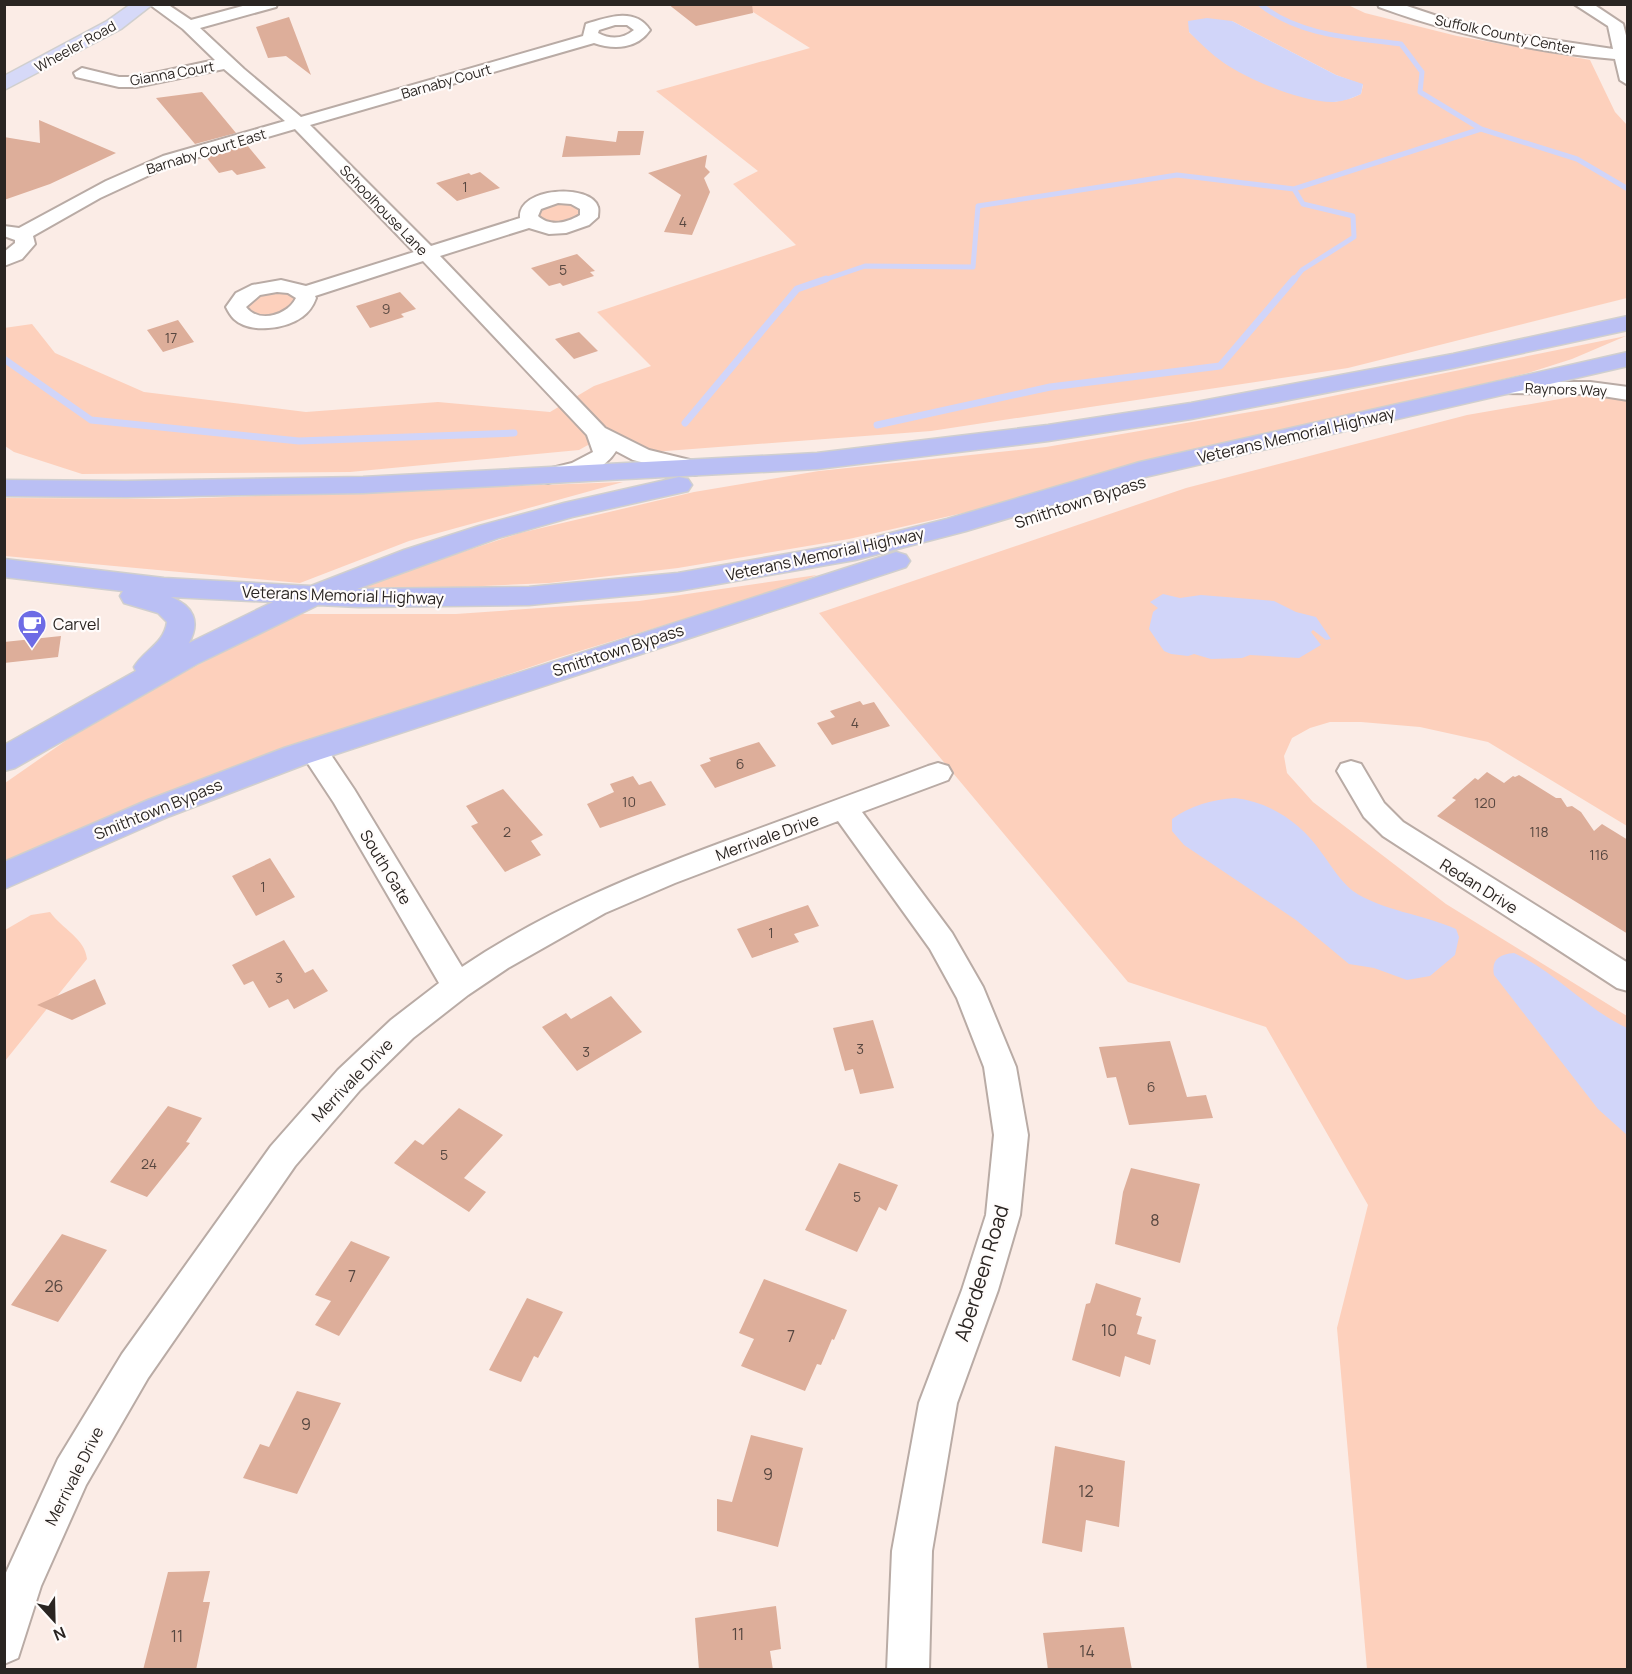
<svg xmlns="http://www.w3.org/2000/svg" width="1632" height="1674" viewBox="0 0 1632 1674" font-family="Manrope,sans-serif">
<rect width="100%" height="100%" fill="#fbece6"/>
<path fill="#fdd0bc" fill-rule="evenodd" d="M 742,5 L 1348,5 L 1365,13 L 1457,36 L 1590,60 L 1615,112 L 1627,125 L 1627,298 L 1348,368 L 931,431 L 653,452 L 606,435 L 579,450 L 350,472 L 82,474 L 14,452 L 5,446 L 4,328 L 32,324 L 55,353 L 144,392 L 306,412 L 438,402 L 550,412 L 594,386 L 651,366 L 597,312 L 796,245 L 733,184 L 758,171 L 656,91 L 810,48 ZM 1232,21 L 1336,75 L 1363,85 L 1361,94 L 1352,98 L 1334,102 L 1226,64 L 1189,32 Z
M 570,202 L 583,210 L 580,218 L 560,225 L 538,221 L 536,209 L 547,203 Z
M 280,288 L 301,300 L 280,317 L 252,316 L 243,303 L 247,298 Z
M 1626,336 L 1572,359 L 1528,373 L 1266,436 L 985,508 L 849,539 L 678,568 L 549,583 L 461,587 L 354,588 L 520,533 L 694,492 L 819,471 L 1046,447 L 1274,408 Z
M 1594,393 L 1627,399 L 1627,826 L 1488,742 L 1420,727 L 1361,722 L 1330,722 L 1310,728 L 1292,738 L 1284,756 L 1287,773 L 1313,802 L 1446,904 L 1627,1016 L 1627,1669 L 1367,1669 L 1337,1328 L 1368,1205 L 1266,1027 L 1128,982 L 819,613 L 1186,488 L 1467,415 Z
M 623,482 L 409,541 L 300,583 L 5,556 L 5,498 L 176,499 Z
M 817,575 L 782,589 L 557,658 L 315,739 L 5,866 L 5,783 L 104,714 L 296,614 L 456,614 L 639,601 Z
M 50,912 C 62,929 85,938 87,959 L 5,1061 L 5,930 L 31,915 Z"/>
<path fill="#d1d5f9" d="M 1207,18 L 1232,21 L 1336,75 L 1363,84 L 1361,94 C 1353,98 1344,101 1334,102 C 1304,103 1249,80 1224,63 C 1211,54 1200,43 1189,32 L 1188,21 Z
M 1163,594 L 1180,598 L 1201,595 L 1274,601 L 1296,612 L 1316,617 L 1331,639 L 1326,640 L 1313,630 L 1311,632 L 1321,645 L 1299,658 L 1250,655 L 1242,658 L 1211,659 L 1194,654 L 1188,656 L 1171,654 L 1164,651 L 1149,629 L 1153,612 L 1158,608 L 1150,602 Z
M 1235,798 C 1270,802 1301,823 1321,852 C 1331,865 1340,881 1353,891 C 1380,910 1425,915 1456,929 L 1459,937 L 1455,955 L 1430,976 L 1407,980 L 1374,968 L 1349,964 L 1296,920 L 1184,845 L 1172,831 L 1172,819 C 1189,806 1214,799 1235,798 Z
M 1514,953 C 1556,972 1586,1009 1627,1028 L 1627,1135 L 1598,1109 L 1494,975 C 1491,960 1499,954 1514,953 Z"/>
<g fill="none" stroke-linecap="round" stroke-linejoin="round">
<path stroke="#d1d5f9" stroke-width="5" d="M 1260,4 C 1297,36 1355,38 1401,44 L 1422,72 L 1420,92 L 1481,129 L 1577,159 L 1628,189
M 821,281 L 865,266 L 973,267 L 978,206 L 1177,175 L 1294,189 L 1481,129
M 1293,281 L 1302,270 L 1354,237 L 1353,216 L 1303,204 L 1294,189"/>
<path stroke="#d1d5f9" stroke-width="7" d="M 4,359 L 91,420 L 299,441 L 514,433
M 685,423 L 797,289 L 826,279
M 877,425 L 1050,387 L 1220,366 L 1294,279"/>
</g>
<path fill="#ddae9a" d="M 668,4 L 752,4 L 753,13 L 696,26 Z
M 289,17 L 311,75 L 286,56 L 268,58 L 256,27 Z
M 202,92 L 236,133 L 195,144 L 156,98 Z
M 39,120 L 116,153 L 50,184 L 4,200 L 4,137 L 40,143 Z
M 618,131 L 644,131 L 640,155 L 562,157 L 566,136 L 616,142 Z
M 247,145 L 266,168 L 237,175 L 232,170 L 219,173 L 206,157 Z
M 707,155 L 705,167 L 710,172 L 704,178 L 710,192 L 692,235 L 664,232 L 681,195 L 648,173 Z
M 480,172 L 500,188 L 457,201 L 436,183 L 469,173 L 471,175 Z
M 577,254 L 595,271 L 590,272 L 594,276 L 563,286 L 560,283 L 549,286 L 531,268 Z
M 400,292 L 416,309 L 401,314 L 404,317 L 370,328 L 356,306 Z
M 178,320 L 194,342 L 163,352 L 147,330 Z
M 579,332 L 598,351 L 574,359 L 555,339 Z
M 61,636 L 58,657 L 4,663 L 4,642 Z
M 860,701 L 863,705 L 874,702 L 890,726 L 832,745 L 817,723 L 835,717 L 830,711 Z
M 759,742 L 776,766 L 715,788 L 700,765 L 711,761 L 709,758 Z
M 1487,772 L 1504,783 L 1513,776 L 1515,777 L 1519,775 L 1556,798 L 1561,798 L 1567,807 L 1572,806 L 1581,812 L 1594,831 L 1602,824 L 1628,840 L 1628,934 L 1437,816 L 1456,800 L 1452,798 L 1475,778 L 1478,780 Z
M 633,776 L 639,785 L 651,781 L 666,805 L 600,828 L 587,804 L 614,792 L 610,784 Z
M 503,789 L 543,835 L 531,841 L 541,855 L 505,872 L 471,826 L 478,823 L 466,806 Z
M 270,858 L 295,897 L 256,916 L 232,876 Z
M 808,905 L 819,926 L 794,934 L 799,942 L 752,958 L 737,929 Z
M 284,940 L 305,973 L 313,969 L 328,991 L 294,1009 L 288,999 L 269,1008 L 253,981 L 244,985 L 232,965 Z
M 95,979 L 106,1004 L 72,1020 L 37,1005 Z
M 611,996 L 642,1032 L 577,1071 L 542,1027 L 566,1013 L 571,1019 Z
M 873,1020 L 894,1088 L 860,1094 L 853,1069 L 845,1071 L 833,1028 Z
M 1170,1041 L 1187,1097 L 1206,1095 L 1213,1118 L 1129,1125 L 1116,1077 L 1107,1078 L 1099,1047 Z
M 168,1106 L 202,1118 L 186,1142 L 190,1143 L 147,1197 L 110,1182 Z
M 459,1108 L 503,1135 L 464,1178 L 486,1192 L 469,1212 L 394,1163 L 415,1140 L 423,1145 Z
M 839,1163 L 898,1185 L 886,1211 L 879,1207 L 857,1252 L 805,1230 Z
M 1131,1168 L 1200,1184 L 1180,1263 L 1115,1244 L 1123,1192 Z
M 62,1234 L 107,1250 L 58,1322 L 11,1305 Z
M 351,1241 L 390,1257 L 339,1336 L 315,1325 L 331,1301 L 315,1295 Z
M 764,1279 L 847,1310 L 834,1340 L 832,1339 L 821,1365 L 817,1364 L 805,1391 L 741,1366 L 754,1339 L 739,1333 Z
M 1096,1283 L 1141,1298 L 1136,1315 L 1142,1317 L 1137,1334 L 1156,1340 L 1150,1365 L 1125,1356 L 1120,1377 L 1072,1360 L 1086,1304 L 1090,1303 Z
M 527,1298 L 563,1312 L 538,1358 L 534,1356 L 521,1382 L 489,1370 Z
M 297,1391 L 341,1403 L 297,1494 L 243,1478 L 260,1444 L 269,1447 Z
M 751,1435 L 803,1448 L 778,1547 L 717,1531 L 717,1499 L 732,1502 Z
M 1055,1446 L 1125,1461 L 1119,1527 L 1086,1520 L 1082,1552 L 1042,1543 Z
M 210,1571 L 203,1602 L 210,1602 L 196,1670 L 143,1670 L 168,1572 Z
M 776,1606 L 781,1649 L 770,1651 L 773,1670 L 699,1670 L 695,1618 Z
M 1124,1627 L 1132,1670 L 1048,1670 L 1043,1633 Z"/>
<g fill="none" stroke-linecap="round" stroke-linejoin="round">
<g stroke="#b9aba5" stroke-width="4">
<path id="minor" d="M 149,4 L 167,4 L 191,20 L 250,4 L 277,4 L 276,7 L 200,28 L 244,69 L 301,117 L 583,36 L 586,24 C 608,17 635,7 650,30 C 637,49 614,50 594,43 L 310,125 L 431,246 L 520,218 C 517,187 591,183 598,207 C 599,210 598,214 598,217 L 589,225 L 566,233 L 549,234 L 529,228 L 440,256 L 605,428 L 649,450 L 702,463 L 705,468 L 702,473 L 694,475 L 633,460 L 616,451 C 601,475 573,477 548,483 L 540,481 L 537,476 L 540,471 L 572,463 L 593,452 L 587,435 L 423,261 L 315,296 L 316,298 C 313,306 309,312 302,317 C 286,329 250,334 234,319 C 231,316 228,311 226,307 L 236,293 L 252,285 L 281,280 L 306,286 L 414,252 L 295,129 L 175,164 L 156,172 L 100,198 L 33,236 L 35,244 L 22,259 L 4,266 L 4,252 L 15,243 L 15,240 L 4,236 L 4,226 L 19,228 L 106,181 L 163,156 L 285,121 L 224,69 L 136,87 L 119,87 L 76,77 L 74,73 L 82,68 L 119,77 L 136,77 L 215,60 L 183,29 ZM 615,25 L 627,25 L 634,30 C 623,39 611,40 598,33 L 599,30 ZM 558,203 L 571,204 L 580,209 L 580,215 C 567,223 550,227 538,216 L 541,209 ZM 277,292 L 288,293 L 296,298 C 288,315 259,324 246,307 L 260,295 Z
M 1378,4 L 1401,4 L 1449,20 L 1505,33 L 1613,49 L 1608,26 L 1574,4 L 1593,4 L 1623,24 L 1628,43 L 1628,85 L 1620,80 L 1615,59 C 1534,52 1456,35 1379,7 Z
M 1503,382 L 1590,382 L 1628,387 L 1628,400 L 1590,394 L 1495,393 L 1492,388 L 1495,383 Z
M 313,740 L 323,743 L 354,789 L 462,967 C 549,908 646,870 745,834 C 806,811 867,789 928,766 L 938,763 L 948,766 L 952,773 L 948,780 L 862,812 L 952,933 L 983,987 L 1016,1067 L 1028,1135 L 1020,1215 L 998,1290 L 957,1403 L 932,1551 L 929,1670 L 887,1670 L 892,1551 L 919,1403 L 962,1290 L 986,1215 L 994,1135 L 984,1067 L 957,998 L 930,949 L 838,821 L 675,883 L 605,913 L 508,968 L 468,995 L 413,1038 L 360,1090 L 295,1166 L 148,1378 L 86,1485 L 41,1586 L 18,1658 L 4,1664 L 4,1577 L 58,1459 L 122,1354 L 271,1146 L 338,1070 L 391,1020 L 439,983 L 334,803 L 299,750 L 303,743 Z
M 1351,761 L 1361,764 L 1384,803 L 1403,822 L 1628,963 L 1628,991 L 1617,988 L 1383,836 L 1364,817 L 1337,771 L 1341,764 Z"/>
</g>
<g stroke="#d0cfce" stroke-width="3">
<path id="major" d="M 131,4 L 153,4 L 121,29 L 4,90 L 4,76 L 107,21 Z"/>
</g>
<g stroke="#d0cfce" stroke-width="3">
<path id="highway" d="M 1628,316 L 1628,330 L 1453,368 L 1191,419 L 1048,441 L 817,469 L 363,493 L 126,497 L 4,496 L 4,480 L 126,481 L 363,477 L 817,453 L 1048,425 L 1191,403 L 1453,354 Z
M 1628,352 L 1628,366 L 1145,477 L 966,531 L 855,560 L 678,591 L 529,605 L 359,607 L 318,605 L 197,664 L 15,768 L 4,771 L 4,745 L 136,671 L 134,667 C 144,650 164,644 167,622 L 158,613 L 124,603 L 120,596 L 123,591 L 4,577 L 4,559 L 164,578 L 311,586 L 404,550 L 479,526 L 564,503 L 679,477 L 688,479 L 692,485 L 688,491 L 572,517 L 498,538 L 357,589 L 529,587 L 678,573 L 855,542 L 947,519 L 1140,462 ZM 171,597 L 273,602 L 189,643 C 201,621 193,606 171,597 Z
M 896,552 L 906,555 L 910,561 L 906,567 L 306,764 L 170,816 L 4,889 L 4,862 L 148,800 L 284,748 Z"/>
</g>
<use href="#minor" fill="#fff" fill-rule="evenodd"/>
<use href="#major" fill="#d6d9f8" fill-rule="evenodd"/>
<use href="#highway" fill="#babff4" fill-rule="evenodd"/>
</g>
<defs>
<g id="cafe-pin" transform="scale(1.5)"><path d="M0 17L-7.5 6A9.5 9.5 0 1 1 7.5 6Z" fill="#6d6be5" stroke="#fffcfb"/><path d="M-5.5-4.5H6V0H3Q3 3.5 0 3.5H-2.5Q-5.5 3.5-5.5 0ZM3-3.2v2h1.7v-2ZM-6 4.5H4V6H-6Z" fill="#fff"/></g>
</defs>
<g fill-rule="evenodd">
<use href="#cafe-pin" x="32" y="624"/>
</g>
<g text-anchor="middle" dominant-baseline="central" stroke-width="4.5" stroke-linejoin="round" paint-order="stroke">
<g font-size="14" fill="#2a2522" stroke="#fffcfb">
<text transform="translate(1505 34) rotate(12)">Suffolk County Center</text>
<text transform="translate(75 46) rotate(-29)">Wheeler Road</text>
<text transform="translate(172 73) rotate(-10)">Gianna Court</text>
<text transform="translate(446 81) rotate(-16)">Barnaby Court</text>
<text transform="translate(206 151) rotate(-17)">Barnaby Court East</text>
<text transform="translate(384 210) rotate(46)">Schoolhouse Lane</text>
<text transform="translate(1566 389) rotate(2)">Raynors Way</text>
</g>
<g font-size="14" fill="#574740">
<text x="465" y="186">1</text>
<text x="683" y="221">4</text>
<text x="563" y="269">5</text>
<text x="386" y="308">9</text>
<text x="171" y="337">17</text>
<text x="855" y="722">4</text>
<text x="740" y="763">6</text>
<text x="629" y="801">10</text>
<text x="1485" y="802">120</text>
<text x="507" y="831">2</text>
<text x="1539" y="831">118</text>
<text x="1599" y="854">116</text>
<text x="263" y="886">1</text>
<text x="771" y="932">1</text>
<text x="279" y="977">3</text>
<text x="860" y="1048">3</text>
<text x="586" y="1051">3</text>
<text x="1151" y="1086">6</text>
<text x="444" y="1154">5</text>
<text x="149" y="1163">24</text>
<text x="857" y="1196">5</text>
</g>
<g font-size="16" fill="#2a2522" stroke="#fffcfb">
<text transform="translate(1296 435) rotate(-13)">Veterans Memorial Highway</text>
<text transform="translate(1080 502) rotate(-18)">Smithtown Bypass</text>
<text transform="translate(825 554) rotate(-12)">Veterans Memorial Highway</text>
<text transform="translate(343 595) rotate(2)">Veterans Memorial Highway</text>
<text transform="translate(618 650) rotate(-18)">Smithtown Bypass</text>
<text transform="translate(158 809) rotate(-22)">Smithtown Bypass</text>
<text transform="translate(767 837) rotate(-20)">Merrivale Drive</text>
<text transform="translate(386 867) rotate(59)">South Gate</text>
<text transform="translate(1479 886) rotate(32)">Redan Drive</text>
<text transform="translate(352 1080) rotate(-46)">Merrivale Drive</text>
<text transform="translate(74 1476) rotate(-63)">Merrivale Drive</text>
</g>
<g font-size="16" fill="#2a2522" stroke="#fffcfb" text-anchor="start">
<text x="53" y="624">Carvel</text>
</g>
<g font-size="16" fill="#574740">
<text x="1155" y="1220">8</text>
<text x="352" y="1276">7</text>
<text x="54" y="1286">26</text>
<text x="1109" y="1330">10</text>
<text x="791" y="1336">7</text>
<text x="306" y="1424">9</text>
<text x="768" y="1474">9</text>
<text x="1086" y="1491">12</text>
<text x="738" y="1634">11</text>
<text x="177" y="1636">11</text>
<text x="1087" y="1651">14</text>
</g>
<g font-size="20" fill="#2a2522" stroke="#fffcfb">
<text transform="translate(981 1273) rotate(-73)">Aberdeen Road</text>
</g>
</g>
<rect width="1632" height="1674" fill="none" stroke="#2a2522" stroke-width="12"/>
<g transform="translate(54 1620) rotate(158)" stroke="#fffcfb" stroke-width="4.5" paint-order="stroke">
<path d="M0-4.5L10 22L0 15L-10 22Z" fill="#2a2522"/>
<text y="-9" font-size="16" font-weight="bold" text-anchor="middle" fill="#2a2522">N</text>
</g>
</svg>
